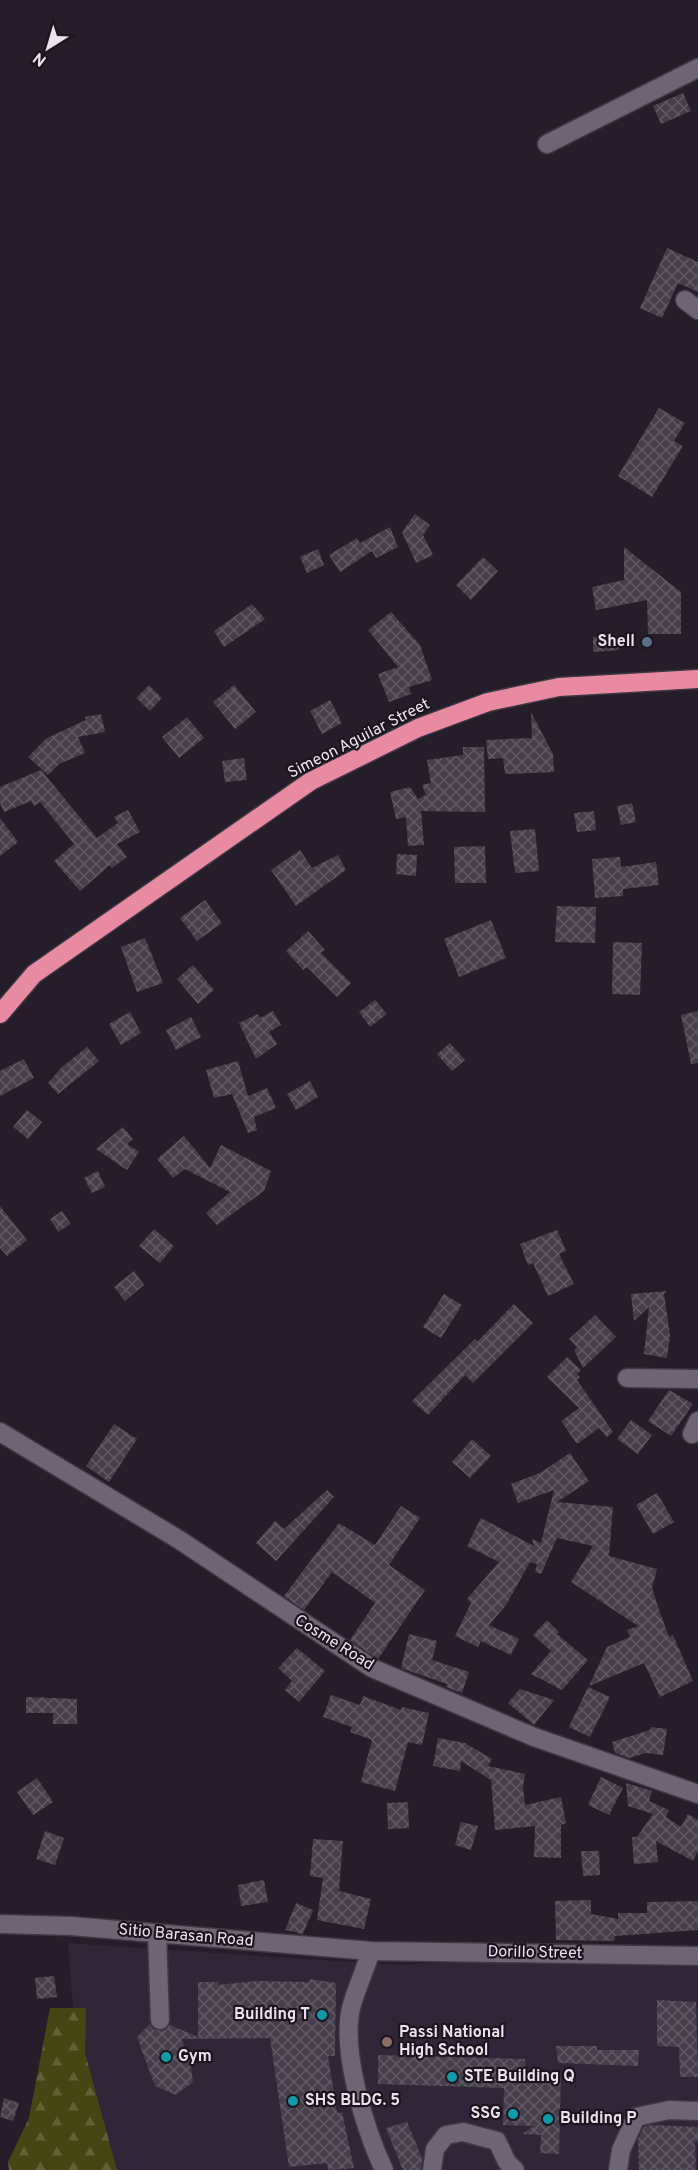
<svg xmlns="http://www.w3.org/2000/svg" width="698" height="2170" viewBox="0 0 698 2170" font-family="Overpass,sans-serif">
<defs>
<pattern id="forest-firs" width="22" height="20" patternUnits="userSpaceOnUse" patternTransform="scale(1.5)"><rect width="22" height="20" fill="#454614"/><path d="M5 1l3.5 6h-7zM16 11l3.5 6h-7z" fill="#606136"/></pattern>
<pattern id="building-cross-hatch" width="8" height="8" patternUnits="userSpaceOnUse" patternTransform="scale(1.5)"><rect width="8" height="8" fill="#453e4b"/><path d="M0 0l8 8M0 8l8-8" fill="none" stroke="#605a65"/></pattern>
</defs>
<rect width="100%" height="100%" fill="#251e2a"/>
<path fill="#302638" d="M 68,1943 L 398,1965 L 528,1960 L 698,1963 L 698,2170 L 92,2170 L 82,2118 Z"/>
<path fill="url(#forest-firs)" d="M 50,2008 L 86,2008 L 85,2053 L 117,2170 L 9,2170 L 8,2162 L 29,2118 Z"/>
<path fill="url(#building-cross-hatch)" d="M 683,93 L 691,111 L 661,124 L 653,106 Z
M 667,248 L 698,262 L 698,292 L 678,283 L 662,318 L 640,308 Z
M 659,408 L 685,423 L 674,441 L 683,446 L 652,497 L 618,476 Z
M 415,514 L 430,525 L 423,535 L 433,555 L 416,563 L 402,532 Z
M 390,527 L 398,547 L 376,558 L 372,551 L 340,572 L 329,555 L 357,538 L 360,543 Z
M 624,547 L 681,592 L 681,634 L 648,634 L 647,600 L 596,610 L 592,587 L 624,580 Z
M 318,549 L 324,565 L 307,573 L 300,557 Z
M 483,557 L 498,571 L 471,600 L 456,585 Z
M 252,604 L 265,619 L 224,647 L 214,631 Z
M 391,612 L 420,645 L 432,680 L 409,687 L 411,694 L 389,702 L 378,674 L 398,667 L 368,630 Z
M 619,636 L 619,650 L 593,652 L 593,637 Z
M 149,685 L 162,698 L 150,711 L 136,698 Z
M 234,685 L 256,712 L 235,729 L 213,702 Z
M 330,700 L 342,723 L 322,734 L 310,711 Z
M 531,712 L 553,754 L 554,772 L 505,774 L 503,758 L 488,759 L 486,740 L 532,738 Z
M 101,714 L 105,732 L 78,737 L 85,753 L 59,764 L 48,775 L 28,757 L 47,738 L 86,720 L 85,717 Z
M 187,717 L 204,738 L 179,758 L 162,737 Z
M 463,747 L 484,747 L 485,812 L 421,811 L 424,845 L 408,846 L 406,817 L 396,819 L 390,792 L 410,787 L 418,799 L 426,795 L 422,785 L 431,783 L 427,760 L 463,755 Z
M 244,758 L 247,780 L 225,782 L 222,761 Z
M 41,770 L 97,838 L 118,823 L 114,817 L 128,810 L 140,832 L 117,844 L 127,857 L 112,868 L 110,865 L 80,891 L 54,861 L 74,844 L 40,802 L 34,806 L 31,801 L 4,812 L 0,803 L 0,787 Z
M 632,803 L 636,822 L 621,825 L 617,806 Z
M 594,811 L 596,830 L 577,832 L 574,813 Z
M 0,818 L 18,842 L 0,856 Z
M 535,829 L 539,871 L 515,873 L 510,831 Z
M 485,846 L 486,883 L 455,883 L 454,847 Z
M 300,850 L 312,868 L 338,855 L 346,870 L 296,906 L 271,870 Z
M 397,854 L 417,855 L 416,876 L 396,874 Z
M 620,857 L 621,867 L 656,862 L 659,885 L 623,889 L 623,896 L 595,898 L 592,859 Z
M 205,900 L 222,923 L 197,941 L 180,918 Z
M 557,906 L 596,907 L 595,943 L 555,942 Z
M 491,920 L 506,958 L 459,977 L 444,939 Z
M 308,931 L 325,950 L 321,953 L 351,983 L 337,997 L 307,967 L 303,970 L 286,951 Z
M 145,938 L 163,983 L 137,992 L 121,947 Z
M 613,942 L 642,943 L 640,995 L 612,994 Z
M 193,965 L 214,990 L 198,1004 L 177,979 Z
M 375,1000 L 387,1014 L 370,1027 L 359,1012 Z
M 273,1011 L 281,1025 L 269,1032 L 277,1044 L 256,1059 L 239,1023 L 258,1014 L 260,1018 Z
M 698,1011 L 698,1063 L 691,1064 L 681,1015 Z
M 130,1012 L 141,1033 L 121,1045 L 109,1024 Z
M 191,1017 L 201,1037 L 176,1050 L 166,1030 Z
M 450,1043 L 465,1060 L 452,1071 L 437,1054 Z
M 87,1047 L 99,1061 L 58,1094 L 48,1083 L 62,1067 Z
M 24,1059 L 34,1078 L 0,1096 L 0,1071 Z
M 238,1061 L 248,1096 L 267,1088 L 276,1108 L 254,1117 L 257,1130 L 248,1133 L 232,1094 L 214,1098 L 206,1070 Z
M 310,1081 L 318,1097 L 296,1110 L 287,1094 Z
M 27,1110 L 42,1122 L 28,1139 L 13,1127 Z
M 123,1127 L 133,1139 L 127,1144 L 139,1152 L 127,1170 L 96,1149 Z
M 184,1136 L 210,1168 L 221,1145 L 271,1171 L 264,1191 L 217,1225 L 206,1213 L 230,1192 L 185,1169 L 173,1178 L 157,1159 Z
M 98,1171 L 105,1187 L 92,1193 L 84,1178 Z
M 0,1206 L 27,1240 L 7,1256 L 0,1248 Z
M 62,1211 L 71,1224 L 58,1232 L 50,1219 Z
M 154,1229 L 174,1246 L 160,1263 L 139,1246 Z
M 557,1230 L 566,1251 L 559,1254 L 574,1284 L 548,1296 L 533,1263 L 528,1265 L 520,1244 Z
M 134,1271 L 144,1285 L 125,1301 L 114,1287 Z
M 667,1291 L 664,1294 L 670,1335 L 667,1358 L 644,1354 L 649,1307 L 634,1321 L 631,1294 Z
M 444,1294 L 462,1305 L 441,1338 L 423,1327 Z
M 514,1304 L 533,1323 L 473,1383 L 465,1375 L 428,1415 L 412,1401 L 475,1339 L 477,1342 Z
M 595,1315 L 616,1337 L 583,1368 L 574,1350 L 577,1347 L 569,1339 Z
M 567,1357 L 581,1370 L 577,1374 L 580,1377 L 577,1380 L 613,1432 L 607,1437 L 599,1428 L 577,1444 L 561,1421 L 579,1408 L 547,1377 Z
M 669,1390 L 693,1404 L 671,1436 L 648,1421 Z
M 631,1420 L 652,1435 L 638,1454 L 617,1439 Z
M 114,1424 L 137,1439 L 109,1482 L 86,1466 Z
M 472,1439 L 491,1456 L 470,1478 L 452,1462 Z
M 570,1453 L 589,1481 L 557,1502 L 613,1507 L 609,1556 L 657,1569 L 652,1588 L 659,1610 L 669,1637 L 673,1635 L 693,1681 L 660,1697 L 644,1663 L 589,1686 L 607,1647 L 630,1637 L 627,1630 L 638,1626 L 571,1582 L 593,1546 L 557,1538 L 541,1574 L 535,1572 L 537,1564 L 530,1562 L 506,1605 L 489,1625 L 519,1639 L 511,1655 L 481,1641 L 478,1647 L 455,1636 L 471,1603 L 467,1599 L 499,1562 L 467,1546 L 481,1518 L 534,1546 L 532,1539 L 541,1543 L 554,1490 L 518,1503 L 511,1484 L 540,1473 Z
M 327,1490 L 334,1497 L 276,1561 L 256,1543 L 275,1521 L 284,1529 Z
M 657,1493 L 674,1522 L 653,1534 L 636,1505 Z
M 401,1506 L 420,1518 L 389,1565 L 425,1590 L 378,1659 L 350,1640 L 375,1603 L 332,1572 L 304,1610 L 284,1596 L 339,1523 L 375,1545 Z
M 547,1620 L 559,1632 L 557,1634 L 588,1660 L 562,1690 L 531,1674 L 551,1651 L 533,1635 Z
M 409,1634 L 437,1641 L 432,1660 L 469,1672 L 462,1693 L 446,1687 L 447,1684 L 401,1668 Z
M 297,1648 L 325,1671 L 299,1702 L 285,1690 L 292,1681 L 278,1668 Z
M 588,1687 L 610,1697 L 590,1737 L 569,1727 Z
M 520,1689 L 554,1700 L 534,1725 L 508,1703 Z
M 331,1695 L 360,1705 L 363,1696 L 401,1710 L 402,1707 L 429,1713 L 422,1745 L 408,1742 L 395,1791 L 361,1782 L 372,1740 L 350,1732 L 352,1727 L 323,1717 Z
M 26,1697 L 77,1699 L 77,1724 L 53,1724 L 53,1713 L 26,1713 Z
M 651,1727 L 667,1729 L 663,1755 L 646,1753 L 629,1758 L 615,1753 L 612,1742 L 650,1730 Z
M 438,1738 L 465,1743 L 492,1759 L 488,1766 L 525,1774 L 523,1787 L 525,1805 L 561,1797 L 566,1823 L 561,1825 L 561,1858 L 534,1857 L 535,1826 L 495,1830 L 491,1780 L 461,1761 L 460,1771 L 433,1766 Z
M 601,1777 L 623,1788 L 609,1815 L 588,1805 Z
M 37,1778 L 53,1802 L 33,1815 L 17,1792 Z
M 626,1783 L 652,1791 L 649,1801 L 669,1810 L 666,1817 L 681,1827 L 688,1814 L 698,1820 L 698,1851 L 693,1861 L 656,1841 L 658,1862 L 634,1864 L 632,1837 L 637,1837 L 653,1814 L 628,1806 Z
M 408,1802 L 409,1828 L 388,1829 L 387,1803 Z
M 461,1822 L 478,1826 L 471,1850 L 455,1845 Z
M 45,1831 L 64,1838 L 55,1865 L 36,1859 Z
M 313,1839 L 343,1841 L 339,1891 L 371,1899 L 364,1929 L 317,1920 L 323,1878 L 310,1876 Z
M 581,1851 L 599,1851 L 600,1875 L 583,1876 Z
M 264,1880 L 268,1902 L 241,1906 L 238,1885 Z
M 591,1900 L 591,1914 L 618,1919 L 618,1913 L 647,1913 L 647,1902 L 698,1901 L 698,1930 L 615,1936 L 614,1941 L 556,1940 L 555,1901 Z
M 296,1903 L 313,1910 L 303,1934 L 285,1930 Z
M 54,1976 L 57,1997 L 37,1999 L 35,1978 Z
M 310,1979 L 336,1983 L 335,2056 L 328,2056 L 337,2113 L 342,2112 L 354,2168 L 328,2170 L 327,2163 L 289,2167 L 270,2038 L 181,2039 L 190,2061 L 193,2082 L 176,2095 L 155,2086 L 137,2037 L 150,2024 L 155,2030 L 165,2030 L 170,2025 L 198,2037 L 198,1982 L 218,1982 L 218,1985 L 256,1981 L 309,1982 Z
M 657,2000 L 696,2002 L 698,2077 L 680,2077 L 679,2047 L 657,2046 Z
M 556,2046 L 597,2046 L 597,2050 L 639,2050 L 638,2066 L 558,2063 Z
M 378,2055 L 525,2059 L 526,2074 L 561,2073 L 559,2154 L 540,2153 L 541,2135 L 522,2134 L 534,2126 L 503,2125 L 504,2088 L 378,2084 Z
M 4,2098 L 19,2103 L 13,2121 L 0,2117 Z
M 407,2122 L 422,2158 L 421,2170 L 403,2170 L 386,2128 Z
M 651,2125 L 698,2127 L 698,2142 L 695,2142 L 696,2170 L 639,2170 L 638,2139 L 644,2127 Z"/>
<g fill="none" stroke-linecap="round" stroke-linejoin="round">
<g stroke="#3e3843" stroke-width="21">
<path id="minor" d="M 547,144 L 698,68
M 685,300 L 698,310
M 627,1378 L 698,1379
M 0,1432 L 178,1539 L 372,1668 L 534,1737 L 698,1794
M 692,1434 L 698,1421
M 0,1924 L 71,1926 L 371,1951 L 698,1956
M 157,1933 L 160,2020
M 371,1951 C 365,1970 356,1989 351,2008 C 341,2052 365,2129 384,2170
M 432,2170 L 435,2149 L 446,2135 L 463,2132 L 497,2141 L 507,2162 L 515,2170
M 618,2170 L 621,2150 L 636,2117 L 669,2110 L 698,2111"/>
</g>
<g stroke="#3e3843" stroke-width="21">
<path id="highway" d="M 0,1014 L 34,974 L 311,781 L 418,728 L 488,702 L 559,687 L 698,679"/>
</g>
<use href="#minor" stroke="#6d6573" stroke-width="18"/>
<use href="#highway" stroke="#e98aa3" stroke-width="18"/>
</g>
<circle fill="#5c6f8a" stroke="#1b1520" stroke-width="2" cx="647" cy="642" r="6"/>
<g fill="#0f9aa8" stroke="#1b1520" stroke-width="2">
<circle cx="322" cy="2015" r="6"/>
<circle cx="166" cy="2057" r="6"/>
<circle cx="452" cy="2077" r="6"/>
<circle cx="293" cy="2101" r="6"/>
<circle cx="513" cy="2114" r="6"/>
<circle cx="548" cy="2119" r="6"/>
</g>
<circle fill="#8d6e63" stroke="#1b1520" stroke-width="2" cx="387" cy="2042" r="6"/>
<g text-anchor="middle" dominant-baseline="central" stroke-width="4.5" stroke-linejoin="round" paint-order="stroke">
<g font-size="16" font-weight="bold" fill="#e8e3ec" stroke="#1b1520" text-anchor="start">
<text x="635" y="642" text-anchor="end">Shell</text>
<text x="310" y="2015" text-anchor="end">Building T</text>
<text x="399" y="2033">Passi National<tspan x="399" dy="18">High School</tspan></text>
<text x="178" y="2057">Gym</text>
<text x="464" y="2077">STE Building Q</text>
<text x="305" y="2101">SHS BLDG. 5</text>
<text x="501" y="2114" text-anchor="end">SSG</text>
<text x="560" y="2119">Building P</text>
</g>
<g font-size="16" fill="#e8e3ec" stroke="#1b1520">
<text transform="translate(359 739) rotate(-27)">Simeon Aguilar Street</text>
<text transform="translate(334 1643) rotate(32)">Cosme Road</text>
<text transform="translate(186 1936) rotate(5)">Sitio Barasan Road</text>
<text transform="translate(535 1953) rotate(1)">Dorillo Street</text>
</g>
</g>
<g transform="translate(48 48) rotate(217)" stroke="#1b1520" stroke-width="4.5" paint-order="stroke">
<path d="M0-4.5L10 22L0 15L-10 22Z" fill="#e8e3ec"/>
<text y="-9" font-size="16" font-weight="bold" text-anchor="middle" fill="#e8e3ec">N</text>
</g>
</svg>
